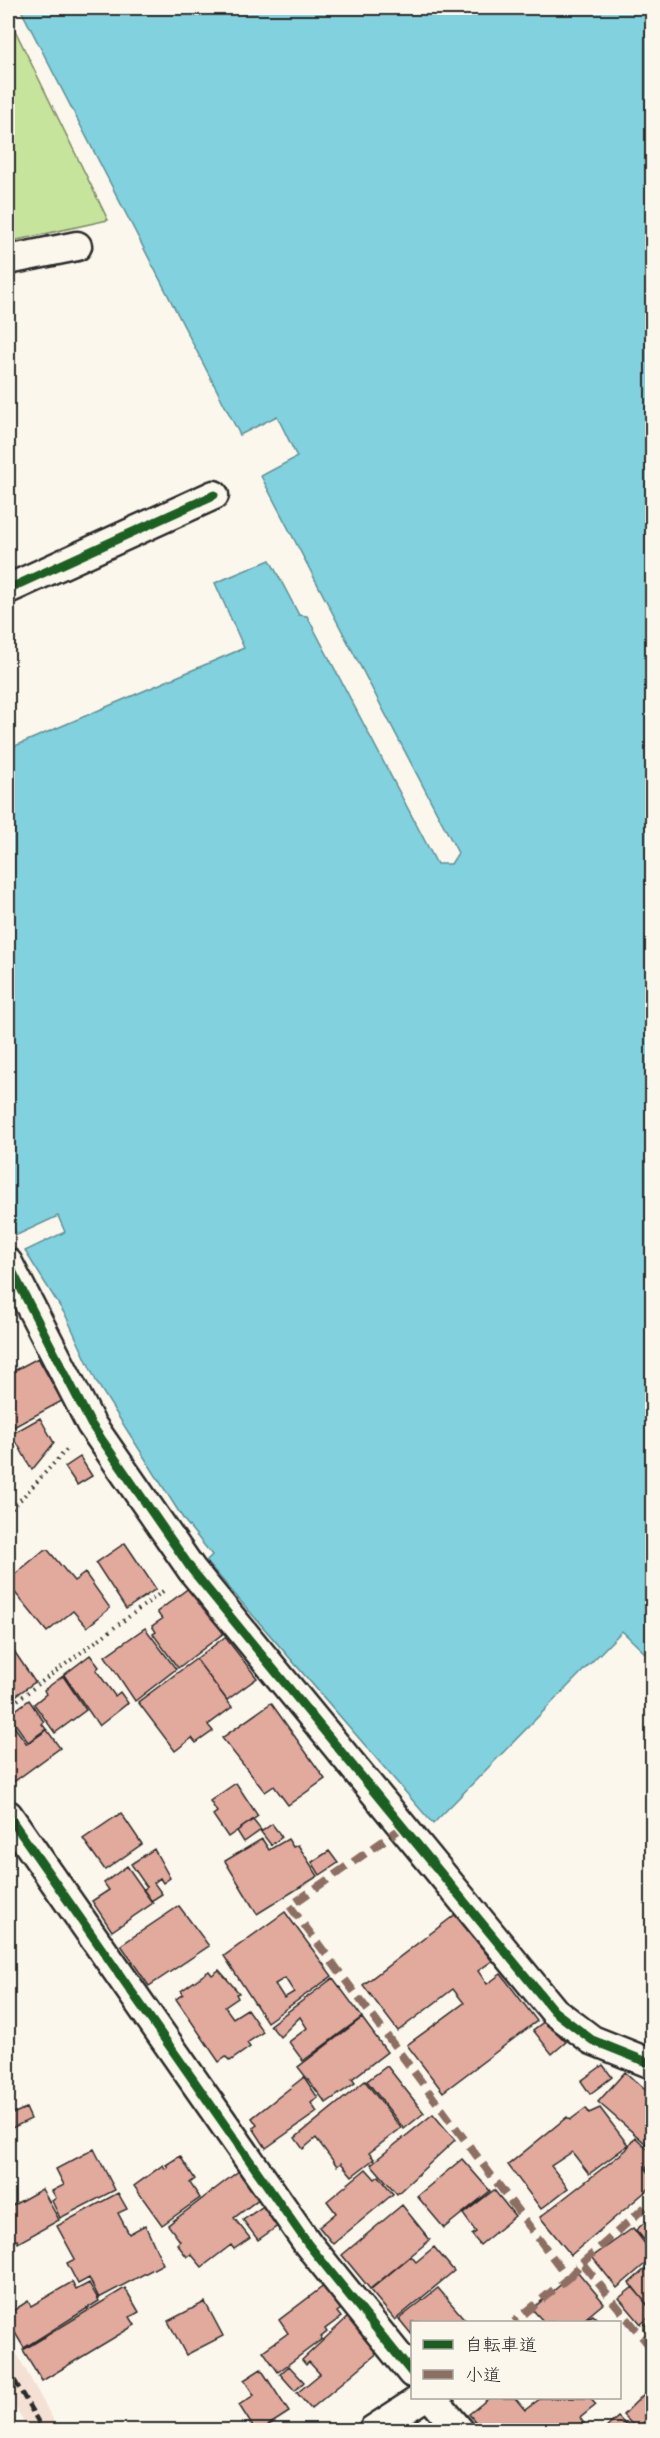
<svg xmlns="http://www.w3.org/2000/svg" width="660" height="2438" viewBox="0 0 660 2438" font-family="'Shantell Sans','Klee One',sans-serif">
<rect width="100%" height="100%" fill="#fbf7ec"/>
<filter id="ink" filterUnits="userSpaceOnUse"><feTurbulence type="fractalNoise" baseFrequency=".0167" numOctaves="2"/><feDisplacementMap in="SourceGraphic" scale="12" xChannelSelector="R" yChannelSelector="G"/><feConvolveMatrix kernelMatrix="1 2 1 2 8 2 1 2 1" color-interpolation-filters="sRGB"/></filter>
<g filter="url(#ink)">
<path fill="#f4e0d4" d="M 8,2338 L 59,2430 L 28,2430 L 8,2393 Z"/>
<path fill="#c7e49c" stroke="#798864" stroke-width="1.5" d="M 8,16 L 108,220 L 8,242 Z"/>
<path fill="#81d1de" stroke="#5f8f96" stroke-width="1.5" d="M 20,8 L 652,8 L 652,1660 L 622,1631 L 433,1824 L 206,1561 L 212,1555 L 184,1520 L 97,1383 L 66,1316 L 25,1251 L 65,1232 L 58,1216 L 17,1235 L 8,1216 L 8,749 L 244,648 L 215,583 L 270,560 L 299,615 L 307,616 L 437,864 L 451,864 L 458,853 L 261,476 L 297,457 L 277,416 L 240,435 Z"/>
<path fill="#e2a99d" stroke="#2b2b2b" stroke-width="1.5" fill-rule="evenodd" d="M 38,1358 L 62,1401 L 8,1430 L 8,1374 Z
M 40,1418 L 54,1443 L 32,1470 L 17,1443 L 12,1446 L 8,1436 Z
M 80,1457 L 92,1476 L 77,1485 L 65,1467 Z
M 125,1543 L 156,1589 L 126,1609 L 96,1563 Z
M 44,1550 L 48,1550 L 74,1581 L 85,1573 L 110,1608 L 87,1627 L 73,1611 L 47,1632 L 8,1584 L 8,1580 Z
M 190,1587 L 225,1632 L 178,1668 L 153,1634 L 156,1632 L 152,1626 L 162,1619 L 157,1612 Z
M 145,1628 L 176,1669 L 135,1701 L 105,1656 Z
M 225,1637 L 257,1678 L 227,1700 L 196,1659 Z
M 8,1642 L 35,1682 L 8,1701 Z
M 90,1655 L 99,1667 L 96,1670 L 115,1696 L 120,1692 L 128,1703 L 99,1726 L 64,1675 Z
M 196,1659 L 232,1707 L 208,1725 L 213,1731 L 196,1743 L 192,1738 L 175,1751 L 138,1702 Z
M 63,1676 L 86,1710 L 55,1733 L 34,1704 L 46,1694 L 44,1690 Z
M 29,1700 L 44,1722 L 42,1724 L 46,1729 L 28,1742 L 9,1715 Z
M 271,1703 L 325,1779 L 288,1805 L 274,1786 L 265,1792 L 222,1738 Z
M 8,1718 L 27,1744 L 47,1730 L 60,1748 L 8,1786 Z
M 236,1783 L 258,1816 L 228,1837 L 213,1815 L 217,1812 L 210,1801 Z
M 121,1813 L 142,1844 L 105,1870 L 83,1839 Z
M 253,1820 L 261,1830 L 244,1842 L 237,1831 Z
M 272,1824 L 282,1837 L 271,1845 L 261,1832 Z
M 262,1839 L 269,1850 L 288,1839 L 293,1847 L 298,1845 L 318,1876 L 257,1914 L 225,1861 Z
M 154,1849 L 170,1878 L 163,1883 L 160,1878 L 154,1883 L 162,1894 L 151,1901 L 143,1890 L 147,1887 L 131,1864 Z
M 329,1851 L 338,1863 L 320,1875 L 312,1862 Z
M 127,1866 L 153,1903 L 112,1931 L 92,1901 L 109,1890 L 104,1883 Z
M 179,1906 L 209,1946 L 149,1986 L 121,1945 Z
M 285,1912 L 332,1976 L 267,2022 L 224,1956 ZM 285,1978 L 294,1992 L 284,1998 L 275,1984 Z
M 456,1914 L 492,1961 L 478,1971 L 487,1984 L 501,1974 L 537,2021 L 443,2092 L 407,2045 L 464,2003 L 453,1989 L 398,2031 L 363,1985 Z
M 219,1970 L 239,1993 L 236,1994 L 238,1998 L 225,2007 L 233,2018 L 247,2009 L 263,2032 L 247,2043 L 250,2047 L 230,2061 L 226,2057 L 219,2062 L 176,1999 L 183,1994 L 181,1991 L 209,1971 L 212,1975 Z
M 333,1978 L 362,2017 L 303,2061 L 289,2042 L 307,2028 L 300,2017 L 280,2037 L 270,2025 Z
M 362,2018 L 387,2052 L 352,2079 L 355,2083 L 326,2103 L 298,2067 Z
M 545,2021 L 566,2042 L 552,2054 L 533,2030 Z
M 603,2065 L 612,2077 L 590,2094 L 581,2081 Z
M 387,2066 L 424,2113 L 404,2129 L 367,2081 Z
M 625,2072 L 652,2096 L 652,2149 L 598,2102 Z
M 304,2077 L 318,2098 L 311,2103 L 317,2112 L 266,2148 L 253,2128 L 257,2125 L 252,2118 Z
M 365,2081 L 401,2128 L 369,2153 L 374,2159 L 352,2176 L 341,2163 L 337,2166 L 316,2138 L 303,2149 L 295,2138 Z
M 26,2108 L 31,2119 L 10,2129 L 8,2116 Z
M 586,2108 L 589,2113 L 600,2108 L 628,2145 L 589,2174 L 572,2152 L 551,2166 L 568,2188 L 541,2209 L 508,2165 L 567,2117 L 570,2120 Z
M 433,2114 L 455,2140 L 397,2194 L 371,2164 Z
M 635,2137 L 652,2153 L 652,2161 L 646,2169 L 652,2178 L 652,2186 L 571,2255 L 540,2217 L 626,2150 Z
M 94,2149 L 115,2190 L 60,2218 L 52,2201 L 56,2198 L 52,2191 L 64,2185 L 56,2169 Z
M 180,2156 L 195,2179 L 190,2183 L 200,2198 L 162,2225 L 134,2186 L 163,2165 L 165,2169 L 168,2167 L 166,2165 Z
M 462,2159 L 490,2191 L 444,2228 L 417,2196 Z
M 366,2169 L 375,2179 L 379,2176 L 393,2194 L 333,2244 L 319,2227 L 336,2213 L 327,2201 Z
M 240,2170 L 260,2198 L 234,2218 L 250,2238 L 234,2249 L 231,2245 L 202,2267 L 191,2254 L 187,2257 L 177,2244 L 180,2241 L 168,2225 Z
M 42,2189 L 59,2220 L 18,2243 L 17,2240 L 11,2244 L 8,2238 L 8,2208 Z
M 494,2190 L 515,2216 L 480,2245 L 472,2235 L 476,2232 L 463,2214 Z
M 118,2193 L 127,2209 L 118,2213 L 129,2234 L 145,2225 L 163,2264 L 99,2298 L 89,2278 L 78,2284 L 67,2263 L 75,2259 L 57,2226 Z
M 265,2205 L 279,2225 L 258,2240 L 243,2220 Z
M 402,2205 L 430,2240 L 370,2289 L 342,2255 Z
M 652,2216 L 652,2249 L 636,2230 Z
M 633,2228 L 652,2253 L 652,2258 L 617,2288 L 592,2257 Z
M 434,2247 L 454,2271 L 395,2320 L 370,2290 L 411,2256 L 416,2262 Z
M 652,2263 L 652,2310 L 629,2283 Z
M 577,2271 L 604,2303 L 581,2322 L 544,2322 L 532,2309 Z
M 72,2282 L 76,2290 L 89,2283 L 99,2301 L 24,2348 L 8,2321 L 8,2314 L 28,2301 L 31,2306 Z
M 325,2285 L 342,2308 L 337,2312 L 341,2317 L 325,2329 L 327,2332 L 321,2337 L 322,2339 L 278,2372 L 263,2351 L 288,2333 L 279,2320 Z
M 633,2287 L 652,2311 L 652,2315 L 641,2324 L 619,2298 Z
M 125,2288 L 139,2312 L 130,2317 L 135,2325 L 42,2381 L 23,2350 Z
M 438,2288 L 467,2322 L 412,2322 L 412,2335 L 399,2319 Z
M 205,2302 L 223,2336 L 186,2355 L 168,2321 Z
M 350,2315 L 380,2351 L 311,2409 L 297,2393 L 320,2374 L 309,2362 L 306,2365 L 302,2360 Z
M 593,2315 L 600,2322 L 582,2322 L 588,2318 Z
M 652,2318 L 652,2339 L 644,2329 L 644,2325 Z
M 289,2366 L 304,2382 L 295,2391 L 280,2374 Z
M 261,2369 L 289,2412 L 261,2430 L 255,2430 L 239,2405 L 254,2395 L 244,2380 Z
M 652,2386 L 652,2414 L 637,2429 L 623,2415 Z
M 489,2398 L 515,2398 L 525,2410 L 541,2398 L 590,2398 L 596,2405 L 580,2418 L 589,2430 L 482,2430 L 469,2414 Z
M 652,2415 L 652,2430 L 646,2430 L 648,2428 L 644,2424 Z
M 618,2417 L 631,2430 L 604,2430 Z"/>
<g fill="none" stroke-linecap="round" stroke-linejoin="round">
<g stroke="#2b2b2b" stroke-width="33">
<path id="minor" d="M 8,260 L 77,246
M 8,589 L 214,495
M 8,1263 L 91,1424 L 192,1570 L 554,2011 L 592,2040 L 652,2064
M 8,1815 L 308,2244 L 412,2373
M 432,2398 L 459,2430
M 373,2430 L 422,2398"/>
</g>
<path stroke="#2b2b2b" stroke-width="4" stroke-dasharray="1.5 4.5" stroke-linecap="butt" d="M 8,1513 L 68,1448
M 8,1707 L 166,1589"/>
<use href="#minor" stroke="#fbf7ec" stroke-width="28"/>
<path stroke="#2b2b2b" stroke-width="4.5" stroke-dasharray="9 4.5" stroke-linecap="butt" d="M 8,2369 L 43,2430"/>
<path stroke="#8d6e63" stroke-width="8" stroke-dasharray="15 8" stroke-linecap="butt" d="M 403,1827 L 290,1906 L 568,2278 L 514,2322
M 582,2263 L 652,2201
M 568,2278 L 582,2263 L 652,2349"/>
<g stroke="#fbf7ec" stroke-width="13">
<path id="cycleway" d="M 8,589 L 214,495
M 8,1263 L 91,1424 L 192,1570 L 554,2011 L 592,2040 L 652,2064
M 8,1815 L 308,2244 L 412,2373"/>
</g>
<use href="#cycleway" stroke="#1b5e20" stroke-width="9"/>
</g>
</g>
<rect width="660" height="2438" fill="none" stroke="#fbf7ec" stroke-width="30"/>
<rect x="15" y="15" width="630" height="2408" fill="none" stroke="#2b2b2b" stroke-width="2" filter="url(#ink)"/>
<rect x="411" y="2321" width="210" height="78" fill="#fbf7ec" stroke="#a8a59f" stroke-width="1.5"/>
<rect x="423" y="2340" width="30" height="9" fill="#1b5e20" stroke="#a8a59f" stroke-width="1.5"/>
<text x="465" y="2351" font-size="18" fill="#2b2b2b">自転車道</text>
<rect x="423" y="2370" width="30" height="9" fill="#8d6e63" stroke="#a8a59f" stroke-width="1.5"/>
<text x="465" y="2381" font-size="18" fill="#2b2b2b">小道</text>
</svg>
